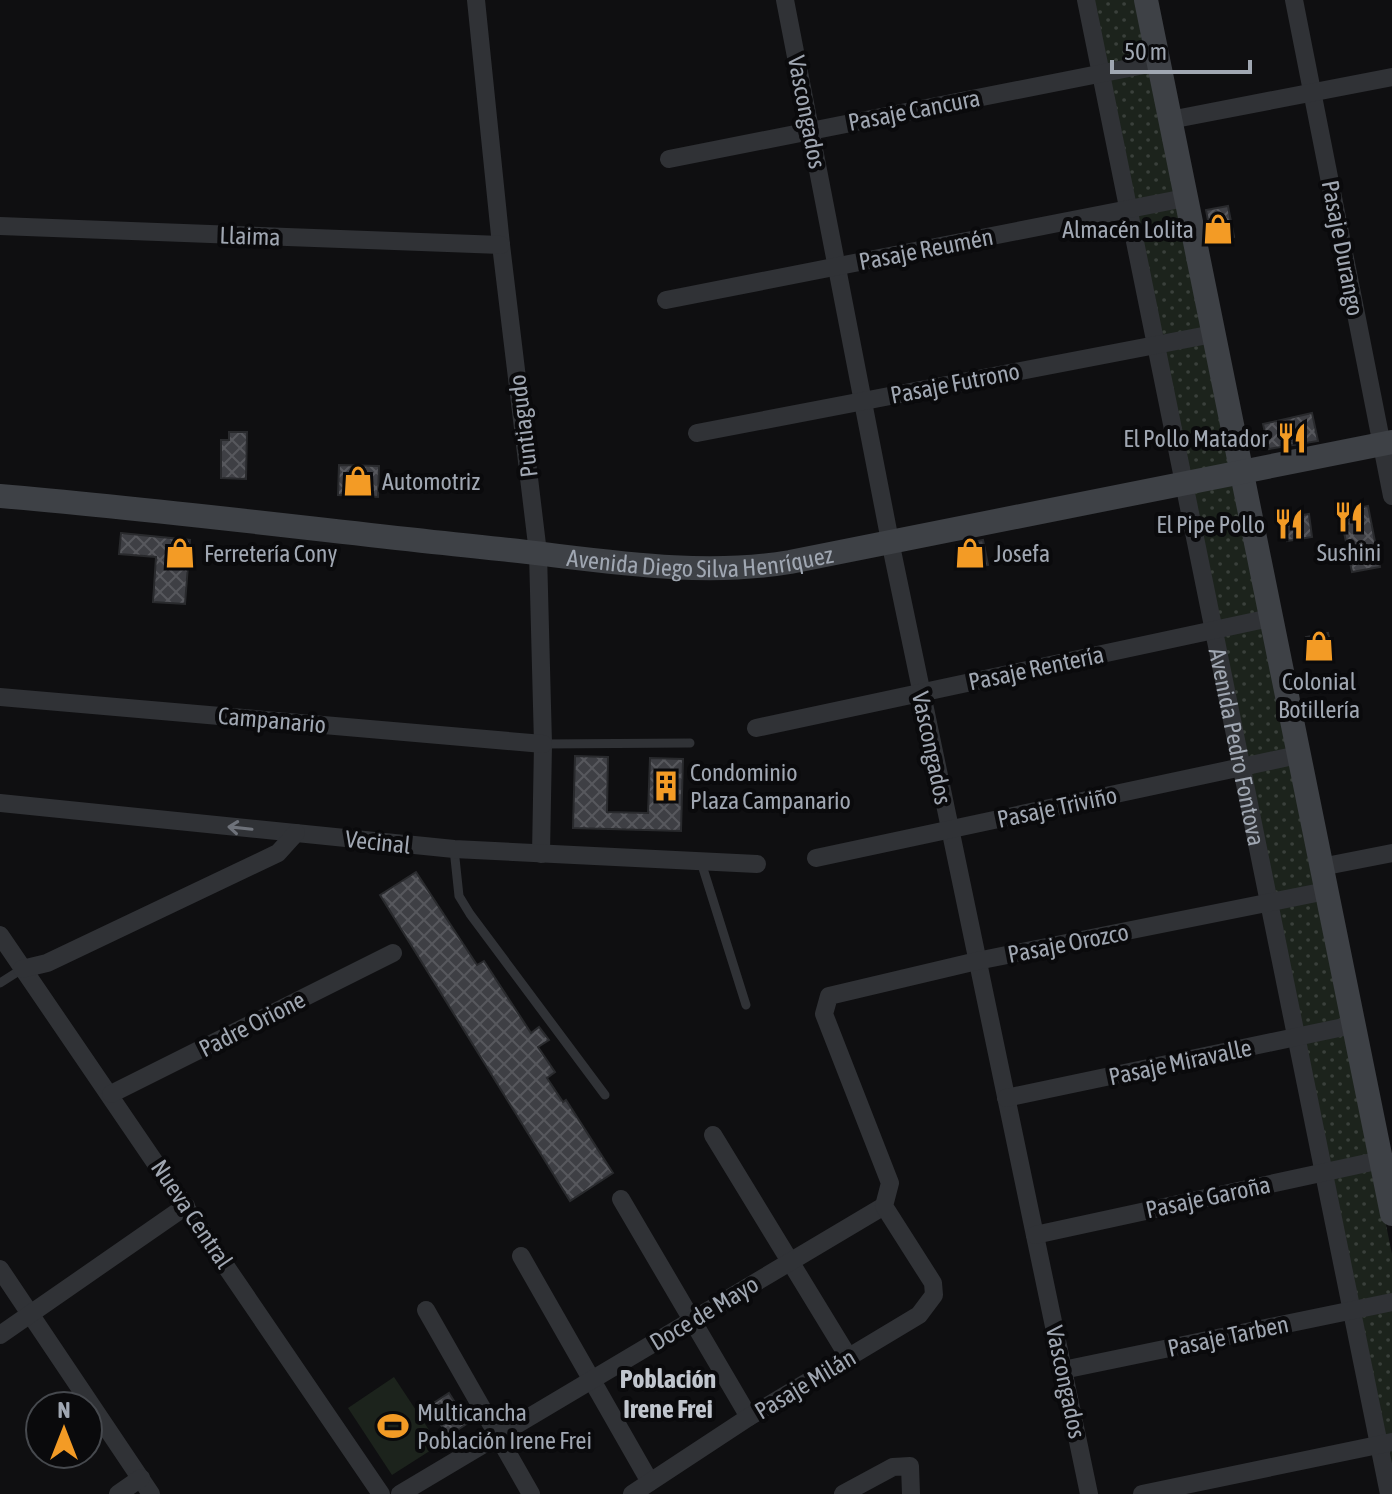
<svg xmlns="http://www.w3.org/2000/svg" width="1392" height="1494" viewBox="0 0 1392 1494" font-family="'Asap Condensed',sans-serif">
<defs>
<pattern id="park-dots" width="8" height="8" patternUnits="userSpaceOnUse" patternTransform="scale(2)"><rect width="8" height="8" fill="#1c231c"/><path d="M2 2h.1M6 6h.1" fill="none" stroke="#3a403b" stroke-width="1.8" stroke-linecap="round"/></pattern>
<pattern id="building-cross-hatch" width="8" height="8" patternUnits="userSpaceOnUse" patternTransform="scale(2)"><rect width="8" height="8" fill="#3e3f44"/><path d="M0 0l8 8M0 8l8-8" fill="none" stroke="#57585d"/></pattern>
</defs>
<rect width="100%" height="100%" fill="#0f0f11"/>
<path fill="url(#park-dots)" d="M 1090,0 L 1136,0 L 1392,1254 L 1392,1493 Z"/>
<path fill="#1c231c" d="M 394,1377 L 439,1445 L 392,1475 L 348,1408 Z"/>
<path fill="url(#building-cross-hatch)" stroke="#292a2d" stroke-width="2" d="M 1228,206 L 1234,237 L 1212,241 L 1206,210 Z
M 1312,413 L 1318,441 L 1269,449 L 1263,424 Z
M 229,432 L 247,432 L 246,479 L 221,478 L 221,440 L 229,440 Z
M 339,465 L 379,466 L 378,497 L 338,495 Z
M 1368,506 L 1380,567 L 1352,572 L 1340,512 Z
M 1309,514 L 1312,537 L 1287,541 L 1284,524 L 1291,517 Z
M 121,533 L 190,540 L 185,604 L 153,602 L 156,557 L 119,554 Z
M 983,540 L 988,565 L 969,568 L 964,544 Z
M 1328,633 L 1333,654 L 1310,658 L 1306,637 Z
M 575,756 L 608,757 L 607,812 L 648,813 L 650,758 L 683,759 L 681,831 L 573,828 Z
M 416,872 L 477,965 L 484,961 L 531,1033 L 539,1027 L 549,1040 L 538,1047 L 555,1072 L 547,1078 L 563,1102 L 566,1100 L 613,1173 L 570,1201 L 380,895 Z
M 449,1393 L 468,1423 L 448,1436 L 429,1406 Z"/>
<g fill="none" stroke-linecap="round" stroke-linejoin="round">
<path stroke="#303236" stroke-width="9" d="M 543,744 L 690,743
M 454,849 L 459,896 L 470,914 L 605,1095
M 701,862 L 746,1005
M 0,983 L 22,969"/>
<g stroke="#303236" stroke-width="18">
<path d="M 476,0 L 501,245 L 538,553 L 543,744 L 541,854"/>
<path d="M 785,0 L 890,541 L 1089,1494"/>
<path id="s1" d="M 1086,0 L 1389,1494"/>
<path d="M 1294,0 L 1392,496"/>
<path d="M 1170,120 L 1392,77"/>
<path d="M 669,159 L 1159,62"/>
<path d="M 0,226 L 501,245"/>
<path d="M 666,300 L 1185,198"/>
<path d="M 697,433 L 1213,334"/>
<path d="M 0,697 L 543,744"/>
<path d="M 756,728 L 1270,618"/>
<path d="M 0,803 L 454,849 L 757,864"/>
<path d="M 816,858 L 1298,755"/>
<path d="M 1321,867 L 1392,853"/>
<path d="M 0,935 L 381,1494"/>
<path d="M 22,969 L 47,963 L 278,853 L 296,833"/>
<path d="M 111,1094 L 393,953"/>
<path d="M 1006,1098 L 1353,1025"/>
<path d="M 713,1135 L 849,1358"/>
<path d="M 621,1199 L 749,1417"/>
<path d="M 1035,1235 L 1381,1160"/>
<path d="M 521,1256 L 650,1482"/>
<path d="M 0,1269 L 151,1494"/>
<path d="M 426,1310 L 531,1494"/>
<path d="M 0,1335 L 186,1206"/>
<path d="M 1063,1370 L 1392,1302"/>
<path d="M 118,1494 L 141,1478"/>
<path d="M 400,1494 L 884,1206"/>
<path d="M 632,1494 L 749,1417 L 919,1315 L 934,1295 L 933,1283 L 884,1206 L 890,1183 L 824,1014 L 829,996 L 977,961 L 1326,891"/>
<path d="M 843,1494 L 893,1467 L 910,1466 L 911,1494"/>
<path d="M 1142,1494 L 1392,1442"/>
</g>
<g stroke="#3e4146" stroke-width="24">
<path d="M 1146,0 L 1392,1214"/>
<path id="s2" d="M 0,496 C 167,510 334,532 500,549 C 595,559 696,578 790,562 L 1392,442"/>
</g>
</g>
<defs><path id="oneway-shaft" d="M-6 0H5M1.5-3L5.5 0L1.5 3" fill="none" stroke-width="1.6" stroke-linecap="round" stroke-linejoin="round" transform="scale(2)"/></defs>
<use stroke="#6e727a" href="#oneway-shaft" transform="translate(240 828) rotate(-174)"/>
<defs>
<g id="shop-bare" transform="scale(2.4)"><path d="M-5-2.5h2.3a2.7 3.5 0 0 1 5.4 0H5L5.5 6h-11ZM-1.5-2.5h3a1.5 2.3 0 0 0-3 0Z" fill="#f39b25" stroke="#0a0a0c" stroke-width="2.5" paint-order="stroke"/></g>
<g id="restaurant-bare" transform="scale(2.4)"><path d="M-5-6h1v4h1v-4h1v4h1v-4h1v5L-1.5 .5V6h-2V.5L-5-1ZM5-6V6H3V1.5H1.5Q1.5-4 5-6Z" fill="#f39b25" stroke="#0a0a0c" stroke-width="2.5" paint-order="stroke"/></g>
<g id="building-bare" transform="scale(2.4)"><path d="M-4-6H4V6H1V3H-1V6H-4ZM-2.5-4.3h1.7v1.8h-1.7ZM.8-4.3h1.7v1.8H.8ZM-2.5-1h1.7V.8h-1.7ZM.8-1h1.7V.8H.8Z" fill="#f39b25" stroke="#0a0a0c" stroke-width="2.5" paint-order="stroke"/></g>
<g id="stadium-bare" transform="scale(2.4)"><path d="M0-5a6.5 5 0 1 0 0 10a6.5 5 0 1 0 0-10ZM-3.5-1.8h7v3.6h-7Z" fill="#f39b25" stroke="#0a0a0c" stroke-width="2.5" paint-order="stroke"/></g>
</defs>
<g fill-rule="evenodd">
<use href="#shop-bare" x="1218" y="229"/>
<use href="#restaurant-bare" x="1292" y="438"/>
<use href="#shop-bare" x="358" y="481"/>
<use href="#restaurant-bare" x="1349" y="517"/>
<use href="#restaurant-bare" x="1289" y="524"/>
<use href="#shop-bare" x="180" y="553"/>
<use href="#shop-bare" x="970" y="553"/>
<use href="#shop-bare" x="1319" y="646"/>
<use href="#building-bare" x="666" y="786"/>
<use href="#stadium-bare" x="393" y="1426"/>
</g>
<g text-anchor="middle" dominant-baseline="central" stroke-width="8" stroke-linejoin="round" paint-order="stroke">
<g font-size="24" fill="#a0a7b2" stroke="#0a0a0c">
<text transform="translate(914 110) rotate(-11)">Pasaje Cancura</text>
<text transform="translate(807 112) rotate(79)">Vascongados</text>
<text transform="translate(250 236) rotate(2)">Llaima</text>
<text transform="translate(1343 248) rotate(79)">Pasaje Durango</text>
<text transform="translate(926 249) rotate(-11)">Pasaje Reumén</text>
<text transform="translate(955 383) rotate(-11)">Pasaje Futrono</text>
<text transform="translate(523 426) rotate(-97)">Puntiagudo</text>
<text stroke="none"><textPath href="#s2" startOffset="704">Avenida Diego Silva Henríquez</textPath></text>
<text transform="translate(1036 668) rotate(-12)">Pasaje Rentería</text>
<text transform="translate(272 720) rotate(5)">Campanario</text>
<text stroke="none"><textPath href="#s1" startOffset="762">Avenida Pedro Fontova</textPath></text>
<text transform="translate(932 748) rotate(78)">Vascongados</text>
<text transform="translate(1057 807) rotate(-12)">Pasaje Triviño</text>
<text transform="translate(378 842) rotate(6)">Vecinal</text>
<text transform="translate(1068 943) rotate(-11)">Pasaje Orozco</text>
<text transform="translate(252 1024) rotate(-27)">Padre Orione</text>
<text transform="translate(1180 1062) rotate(-12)">Pasaje Miravalle</text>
<text transform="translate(1208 1197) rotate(-12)">Pasaje Garoña</text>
<text transform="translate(192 1214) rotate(56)">Nueva Central</text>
<text transform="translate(704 1313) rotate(-31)">Doce de Mayo</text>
<text transform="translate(1228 1336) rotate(-12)">Pasaje Tarben</text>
<text transform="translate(1066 1382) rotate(78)">Vascongados</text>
<text transform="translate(805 1384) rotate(-31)">Pasaje Milán</text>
</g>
<g font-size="24" fill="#a0a7b2" stroke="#0a0a0c" text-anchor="start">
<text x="1194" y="229" text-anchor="end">Almacén Lolita</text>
<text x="1268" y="438" text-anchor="end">El Pollo Matador</text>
<text x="382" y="481">Automotriz</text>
<text x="1265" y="524" text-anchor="end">El Pipe Pollo</text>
<text x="1349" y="552" text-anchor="middle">Sushini</text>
<text x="204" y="553">Ferretería Cony</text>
<text x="994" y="553">Josefa</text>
<text x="1319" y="681" text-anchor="middle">Colonial<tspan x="1319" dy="28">Botillería</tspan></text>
<text x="690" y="772">Condominio<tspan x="690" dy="28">Plaza Campanario</tspan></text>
<text x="417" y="1412">Multicancha<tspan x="417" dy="28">Población Irene Frei</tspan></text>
</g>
<g font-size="26" font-weight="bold" fill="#c1c6ce" stroke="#0a0a0c">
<text x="668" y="1379">Población<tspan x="668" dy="30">Irene Frei</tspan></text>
</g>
</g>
<g transform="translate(64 1430)"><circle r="38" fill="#0a0a0c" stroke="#46494e" stroke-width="2"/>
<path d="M0-6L14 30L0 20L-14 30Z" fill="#f39b25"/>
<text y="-12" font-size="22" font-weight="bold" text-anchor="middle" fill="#a0a7b2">N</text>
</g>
<path d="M1112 60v12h138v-12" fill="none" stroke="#a0a7b2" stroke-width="4"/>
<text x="1124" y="60" font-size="24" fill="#a0a7b2" stroke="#0a0a0c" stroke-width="6" paint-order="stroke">50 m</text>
</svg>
